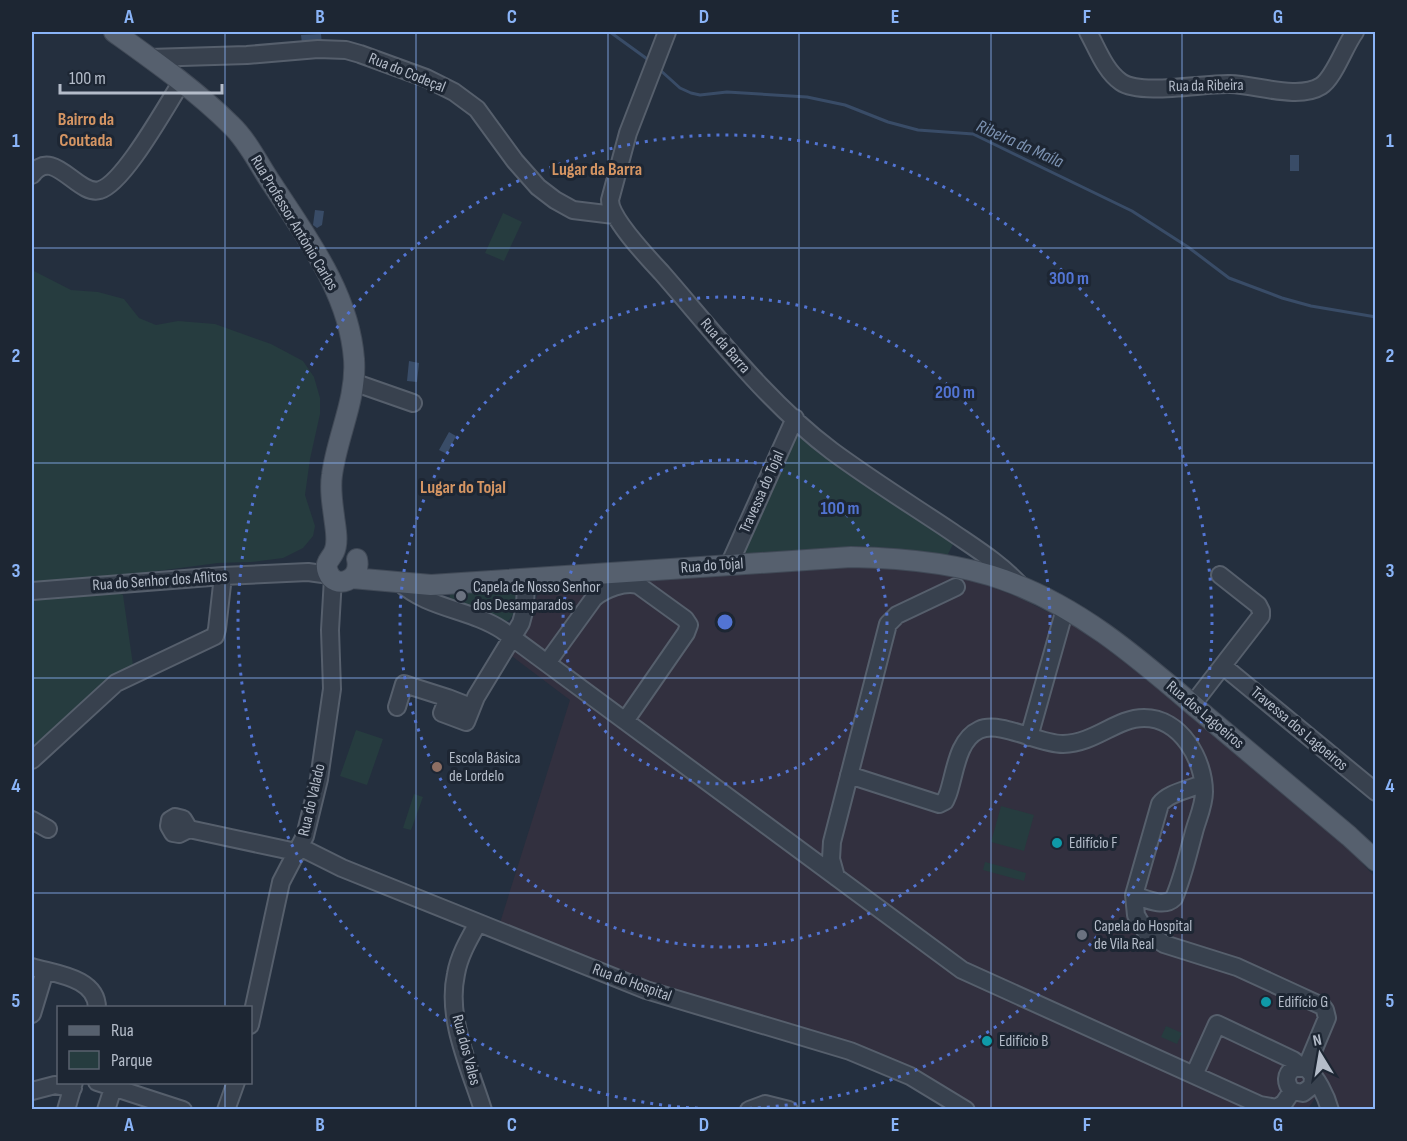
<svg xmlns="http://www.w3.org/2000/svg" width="1407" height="1141" viewBox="0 0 1407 1141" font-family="'Sofia Sans Condensed',sans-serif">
<rect width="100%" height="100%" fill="#242f3e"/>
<path fill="#32303f" d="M 852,562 L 953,573 L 1016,596 L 1080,628 L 1106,643 L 1349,849 L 1376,878 L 1375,1109 L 1332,1109 L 1322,1087 L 1308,1109 L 974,1109 L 930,1081 L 650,986 L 499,926 L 570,700 L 509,654 L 522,635 L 539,591 L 544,587 Z"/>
<path fill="#263c3f" d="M 503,213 L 522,222 L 504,261 L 485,253 Z
M 32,270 L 71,290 L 98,292 L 124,299 L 139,318 L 156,325 L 178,321 L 215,324 L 271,344 L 303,361 L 314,377 L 320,398 L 320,414 L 310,459 L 305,495 L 315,526 L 313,536 L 303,548 L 283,558 L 251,562 L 218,563 L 142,573 L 32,584 Z
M 797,427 L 954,542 L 947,556 L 892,548 L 860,546 L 739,554 Z
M 511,587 C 519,597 517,613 508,621 L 501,621 L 449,602 L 451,588 Z
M 115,589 L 123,595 L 134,672 L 32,751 L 32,596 Z
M 356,730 L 383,739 L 367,785 L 340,776 Z
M 414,794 L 423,797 L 411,830 L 403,828 Z
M 1001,806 L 1034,815 L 1024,851 L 991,842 Z
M 985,862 L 1026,873 L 1024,881 L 983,870 Z
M 1166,1026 L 1182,1033 L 1177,1044 L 1161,1037 Z"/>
<path fill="#394c67" d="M 321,34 L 322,44 L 302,44 L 301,35 Z
M 1290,155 L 1299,155 L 1299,171 L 1290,171 Z
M 315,210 L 324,211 L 322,225 L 317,228 L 313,225 Z
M 409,361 L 419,363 L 417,382 L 407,381 Z
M 449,432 L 456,436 L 447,454 L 439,450 Z"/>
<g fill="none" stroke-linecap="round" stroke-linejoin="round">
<path stroke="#394c67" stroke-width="3" d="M 610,32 L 650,61
M 659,69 L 680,88 L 691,93 L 700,95 L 727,92 L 807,97 L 845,105 L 888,122 L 918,130 L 973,134 L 1132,211 L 1188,247 L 1229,278 L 1282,298 L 1311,306 L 1376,317"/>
<g stroke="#565f6c" stroke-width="20">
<path id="minor" d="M 667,32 L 628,133 L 610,200 C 610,218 649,259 662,273 C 716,335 767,402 832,451 C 870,479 910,504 949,530 C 975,548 1000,563 1021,586
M 1088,32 C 1097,48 1105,71 1121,82 C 1141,96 1204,83 1230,84 C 1257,85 1299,100 1321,86 C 1334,78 1345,45 1355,32
M 149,58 L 247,55 L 318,49 L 346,50 L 360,54 L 426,78 L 454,92 L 477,109 L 515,161 L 538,187 L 555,200 L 573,210 L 614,215
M 32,175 C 53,145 78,197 100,190 C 124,183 166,106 181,83
M 353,382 L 413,403
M 729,565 L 795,418
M 399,582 C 428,609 470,609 502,630 L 962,970 L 1260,1105 L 1277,1108 L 1284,1103 L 1292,1091
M 32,591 L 223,576 L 308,572 L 330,575
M 547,663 L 594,598 C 604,589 625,581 638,585 L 685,619 L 689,625 L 686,633 L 625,721
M 1223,666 L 1376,792
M 1193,704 L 1261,616 L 1261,611 L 1258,605 L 1220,575
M 397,707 L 404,684 L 448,698
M 471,707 L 448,698 L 442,713 L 466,722 L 476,697 L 521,623 L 525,608 L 526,579
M 1029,737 L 1065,609
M 32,760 L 116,683 L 215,636 L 217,629 L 223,576
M 849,775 L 939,804 L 945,801 L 948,794 C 955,774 957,740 979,730 C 1000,720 1038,744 1063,744 C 1096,743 1116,718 1144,718 C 1181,718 1204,760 1204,792 C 1204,806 1197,820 1194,832 C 1188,854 1183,877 1174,898 C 1164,908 1146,899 1134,895
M 1203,783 C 1190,790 1169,792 1160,804 L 1134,895 L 1136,915 L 1146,932 L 1164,944 L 1237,967 L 1322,1006 L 1325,1010 L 1327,1018 L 1306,1068
M 175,817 L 183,819 L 189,829 L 179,834 L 173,833 L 169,826 L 170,820 Z
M 32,820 L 48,829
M 189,829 L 296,852
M 300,847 L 342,868 L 646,990 L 850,1051 L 910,1076 L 966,1110
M 836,877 L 831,859 L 832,842 L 888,624 L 897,615 L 956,587
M 478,923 C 469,939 459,956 456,974 C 446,1019 470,1068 483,1110
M 32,967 C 54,974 97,977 97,1008
M 32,1014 L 45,971
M 250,1025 L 281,882 L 305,836 L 319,779 L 332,689 L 330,630 L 333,578
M 1194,1075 L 1217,1024 L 1293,1060 L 1302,1067
M 1313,1078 L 1312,1086 L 1303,1093 L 1292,1091 C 1285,1083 1285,1074 1294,1068 L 1306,1068 C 1317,1078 1326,1095 1330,1110
M 97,1082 L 183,1110
M 32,1091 L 55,1085 L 73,1088
M 66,1110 L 74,1082
M 106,1110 L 113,1088
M 226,1110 L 236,1082
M 749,1110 L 765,1104 L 789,1110"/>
</g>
<g stroke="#414a57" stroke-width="22">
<path id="major" d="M 114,32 C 153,60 197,91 231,125 C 248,141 259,165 272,184 C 307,238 349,293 354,359 C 357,399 337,436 332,475 C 330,488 332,502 334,516 C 335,526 339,542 334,552 C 331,559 324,562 328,572 C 335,591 362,580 357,559
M 352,578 L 431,585 L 851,557 C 900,558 958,563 1004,580 C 1080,607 1138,658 1199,710 C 1249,752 1299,794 1349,836 L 1376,861"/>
</g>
<use href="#minor" stroke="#38414e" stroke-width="16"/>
<use href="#major" stroke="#56606e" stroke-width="20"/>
</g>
<path fill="none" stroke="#8ab4f8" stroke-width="1.5" stroke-opacity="0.55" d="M 225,32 L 225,1008M 416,32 L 416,1110M 608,32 L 608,1110M 799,32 L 799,1110M 991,32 L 991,1110M 1182,32 L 1182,1110M 32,248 L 1376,248M 32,463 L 1376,463M 32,678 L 1376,678M 32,893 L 1376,893M 225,1082 L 225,1110"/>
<g fill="none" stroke="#5274d3" stroke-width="3" stroke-dasharray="3 6">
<circle cx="725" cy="622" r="162"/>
<circle cx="725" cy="622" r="325"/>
<circle cx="725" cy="622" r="487"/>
</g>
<g fill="#6b7280" stroke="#1d2633" stroke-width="2">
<circle cx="461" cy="596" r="6"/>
<circle cx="1082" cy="935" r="6"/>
</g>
<circle fill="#8d6e63" stroke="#1d2633" stroke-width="2" cx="437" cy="767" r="6"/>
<g fill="#0f9aa8" stroke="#1d2633" stroke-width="2">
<circle cx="1057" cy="843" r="6"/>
<circle cx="1266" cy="1002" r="6"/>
<circle cx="987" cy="1041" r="6"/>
</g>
<g text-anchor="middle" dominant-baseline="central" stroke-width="6" stroke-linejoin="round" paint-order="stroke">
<g font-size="16" fill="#b4bcc9" stroke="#1d2633">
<text transform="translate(407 73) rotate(22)">Rua do Codeçal</text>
<text transform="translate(1206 86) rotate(-1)">Rua da Ribeira</text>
<text transform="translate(294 223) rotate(59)">Rua Professor António Carlos</text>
<text transform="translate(725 346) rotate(49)">Rua da Barra</text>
<text transform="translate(762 492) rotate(-66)">Travessa do Tojal</text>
<text transform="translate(712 566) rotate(-4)">Rua do Tojal</text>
<text transform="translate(160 581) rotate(-4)">Rua do Senhor dos Aflitos</text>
<text transform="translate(1205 715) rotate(40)">Rua dos Lagoeiros</text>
<text transform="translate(1299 729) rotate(40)">Travessa dos Lagoeiros</text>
<text transform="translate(312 800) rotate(-77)">Rua do Valado</text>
<text transform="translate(632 983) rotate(20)">Rua do Hospital</text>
<text transform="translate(466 1050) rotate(75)">Rua dos Vales</text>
</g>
<g font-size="16" fill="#b4bcc9" stroke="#1d2633" text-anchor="start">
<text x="473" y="587">Capela de Nosso Senhor<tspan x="473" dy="18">dos Desamparados</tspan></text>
<text x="449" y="758">Escola Básica<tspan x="449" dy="18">de Lordelo</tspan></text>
<text x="1069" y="843">Edifício F</text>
<text x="1094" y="926">Capela do Hospital<tspan x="1094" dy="18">de Vila Real</tspan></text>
<text x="1278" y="1002">Edifício G</text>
<text x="999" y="1041">Edifício B</text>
</g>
<g font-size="18" font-weight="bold" fill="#d59563" stroke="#1d2633">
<text x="86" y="119">Bairro da<tspan x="86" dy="21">Coutada</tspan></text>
<text x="597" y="169">Lugar da Barra</text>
<text x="463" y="487">Lugar do Tojal</text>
</g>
<g font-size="18" font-style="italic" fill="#7c92b1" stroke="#1d2633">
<text transform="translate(1020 144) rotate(24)">Ribeira da Maíla</text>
</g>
</g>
<circle cx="725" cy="622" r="9" fill="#5274d3" stroke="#1d2633" stroke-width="3"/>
<g font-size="18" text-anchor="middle" font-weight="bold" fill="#5274d3" stroke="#1d2633" stroke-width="6" stroke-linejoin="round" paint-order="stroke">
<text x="1069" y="284">300 m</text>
<text x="955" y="398">200 m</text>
<text x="840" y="514">100 m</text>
</g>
<rect width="1407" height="1141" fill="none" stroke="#1d2633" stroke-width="66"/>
<rect x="57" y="1006" width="195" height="78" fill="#1d2633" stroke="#59626f" stroke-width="1.5"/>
<rect x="69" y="1026" width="30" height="9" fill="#56606e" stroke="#59626f" stroke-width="1.5"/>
<text x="111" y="1036" font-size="18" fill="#b4bcc9">Rua</text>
<rect x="69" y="1051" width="30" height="18" fill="#263c3f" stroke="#59626f" stroke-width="1.5"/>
<text x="111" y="1066" font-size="18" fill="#b4bcc9">Parque</text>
<g transform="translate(1320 1054) rotate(349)" stroke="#1d2633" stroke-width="4.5" paint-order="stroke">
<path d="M0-4.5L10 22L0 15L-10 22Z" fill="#b4bcc9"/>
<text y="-9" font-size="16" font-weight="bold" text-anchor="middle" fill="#b4bcc9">N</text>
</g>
<path d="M60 84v9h162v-9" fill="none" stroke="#b4bcc9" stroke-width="3"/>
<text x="69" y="84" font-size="18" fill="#b4bcc9" stroke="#1d2633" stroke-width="4.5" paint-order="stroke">100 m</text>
<rect x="33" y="33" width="1341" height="1075" fill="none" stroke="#8ab4f8" stroke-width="2"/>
<g font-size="20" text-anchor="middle" font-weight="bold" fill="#8ab4f8">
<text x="129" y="23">A</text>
<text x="320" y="23">B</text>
<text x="512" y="23">C</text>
<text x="704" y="23">D</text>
<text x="895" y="23">E</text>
<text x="1087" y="23">F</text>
<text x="1278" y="23">G</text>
<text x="16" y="147">1</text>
<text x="1390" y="147">1</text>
<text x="16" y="362">2</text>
<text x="1390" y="362">2</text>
<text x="16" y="577">3</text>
<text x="1390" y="577">3</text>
<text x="16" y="792">4</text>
<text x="1390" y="792">4</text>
<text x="16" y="1007">5</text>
<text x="1390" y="1007">5</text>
<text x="129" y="1131">A</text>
<text x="320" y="1131">B</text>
<text x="512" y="1131">C</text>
<text x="704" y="1131">D</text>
<text x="895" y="1131">E</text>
<text x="1087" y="1131">F</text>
<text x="1278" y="1131">G</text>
</g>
</svg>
